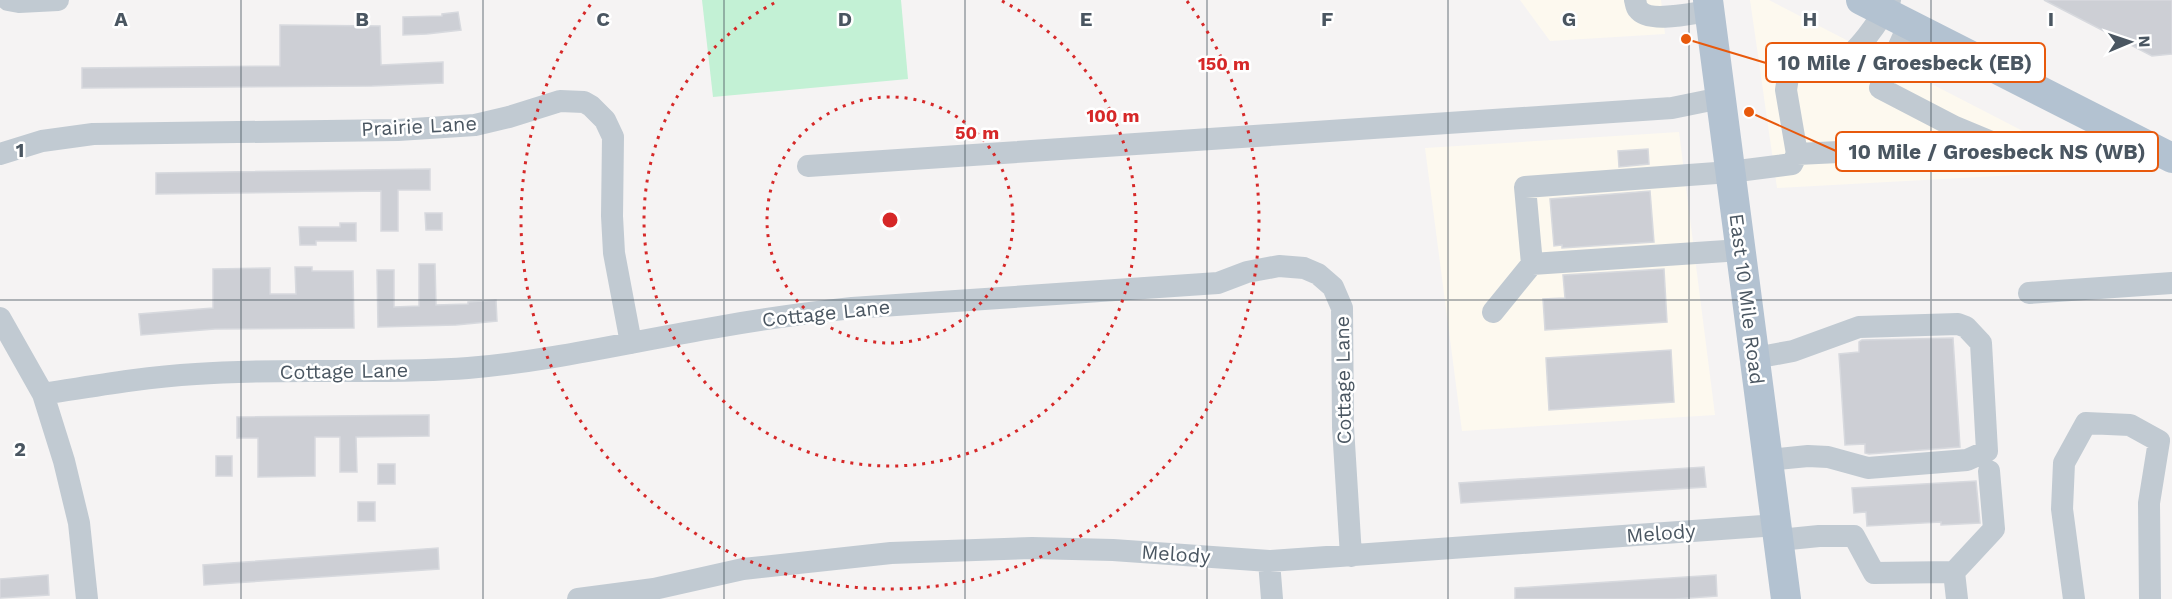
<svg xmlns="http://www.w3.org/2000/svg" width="2172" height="599" viewBox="0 0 2172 599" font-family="'Work Sans',sans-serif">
<rect width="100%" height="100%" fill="#f5f3f3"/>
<path fill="#fdf9ef" d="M 1520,0 L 1661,0 L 1665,34 L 1550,41 Z
M 1750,0 L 1769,0 L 2079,160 L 2072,172 L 1777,188 Z
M 1679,132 L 1715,415 L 1462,431 L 1425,148 Z"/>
<path fill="#c3f1d5" d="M 702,0 L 901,0 L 908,79 L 713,97 Z"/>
<path fill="#cdcfd5" stroke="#d7d9de" stroke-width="1.5" d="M 2044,0 L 2172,0 L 2172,54 L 2152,56 Z
M 458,12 L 461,30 L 427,34 L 403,35 L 403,17 L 442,16 L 442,14 Z
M 280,25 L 380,26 L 381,65 L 443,62 L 443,83 L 372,86 L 82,88 L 82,68 L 280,66 Z
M 1648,149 L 1649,164 L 1619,167 L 1618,151 Z
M 430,169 L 430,190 L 398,190 L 398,231 L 381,231 L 381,191 L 156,194 L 156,173 Z
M 1650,191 L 1654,242 L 1562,248 L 1562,245 L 1554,246 L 1550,199 Z
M 425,213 L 442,213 L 442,230 L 426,230 Z
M 340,223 L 356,223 L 356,241 L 316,241 L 316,245 L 300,245 L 299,227 L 340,227 Z
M 419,264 L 435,264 L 436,305 L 468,304 L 468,302 L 496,300 L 497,321 L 456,325 L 378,327 L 377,270 L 394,270 L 394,307 L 419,306 Z
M 295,267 L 312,267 L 312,271 L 353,271 L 354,328 L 215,329 L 141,335 L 139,314 L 213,308 L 213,269 L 270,268 L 270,294 L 296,294 Z
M 1664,269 L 1667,322 L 1545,330 L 1543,299 L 1565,298 L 1563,275 Z
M 1953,338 L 1960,447 L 1869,454 L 1865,453 L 1865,444 L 1845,445 L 1839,354 L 1859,352 L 1859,342 L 1862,340 Z
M 1671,350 L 1674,402 L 1549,410 L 1546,358 Z
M 429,415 L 429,436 L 356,437 L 357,472 L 340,472 L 340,437 L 315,437 L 315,476 L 258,477 L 258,438 L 237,438 L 237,417 Z
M 216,456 L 232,456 L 232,476 L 216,476 Z
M 378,464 L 395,464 L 395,484 L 378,484 Z
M 1704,467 L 1706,487 L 1461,503 L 1459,483 Z
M 1976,481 L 1980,523 L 1941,525 L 1941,522 L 1867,526 L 1866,512 L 1854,513 L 1852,488 Z
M 358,502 L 375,502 L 375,521 L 358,521 Z
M 438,548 L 439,569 L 204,585 L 203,565 Z
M 48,575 L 49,595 L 0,598 L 0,579 Z
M 1716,575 L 1717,596 L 1675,599 L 1515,599 L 1515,588 Z"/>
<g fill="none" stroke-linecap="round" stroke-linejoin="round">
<path stroke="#c1cad2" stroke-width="22" d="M 8,0 L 19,2 L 58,0
M 1635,0 C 1636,3 1636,7 1638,9 C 1648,24 1694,13 1709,11
M 1955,127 L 2008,149
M 0,154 L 42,141 L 93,134 L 398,130 L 475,125 L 509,117 L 560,101 L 584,102 L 591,106 L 605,120 L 613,137 L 612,216 L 614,253 L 631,343
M 1797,154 L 1944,147 L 1955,127 L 1880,88 L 1909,24
M 808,166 L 1672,108 L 1721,98
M 1741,250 L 1532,264 L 1525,187 L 1730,172 L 1792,164 L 1797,154 L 1786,90 L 1790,64 C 1804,56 1820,64 1836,62 C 1855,59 1882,17 1890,0
M 2029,293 L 2172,283
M 1493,312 L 1532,264
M 0,318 L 43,394 L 64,461 L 79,523 L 87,599
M 1755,358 L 1793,351 L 1859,327 L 1958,324 L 1966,327 L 1981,343 L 1987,451 L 1967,460 L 1868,468 L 1828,457 L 1808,456 L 1768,460
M 43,394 C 94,386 144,377 196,374 C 286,367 377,375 468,368 C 552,361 634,341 718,327 C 762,319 807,313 852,308 L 1218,283 L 1247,272 L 1279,266 L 1304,268 L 1318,274 L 1333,287 L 1342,308 L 1343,427 L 1351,556
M 1779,540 L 1819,536 L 1854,536 L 1874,573 L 1954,572 L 1957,599
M 1269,561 L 1272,599
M 1954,572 L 1994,529 L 1989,471
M 578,599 L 654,589 L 743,569 L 891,553 L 1032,548 L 1113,550 L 1269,561 L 1777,525
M 2074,599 L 2062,509 L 2064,463 L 2086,423 L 2130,425 L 2159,441 L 2149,503 L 2150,599"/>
<path stroke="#b3c2d1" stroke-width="30" d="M 1708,0 L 1786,599
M 1861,0 L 2172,158"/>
</g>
<path fill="none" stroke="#4a5661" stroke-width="1.5" stroke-opacity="0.55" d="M 241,0 L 241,599M 483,0 L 483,599M 724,0 L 724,599M 965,0 L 965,599M 1207,0 L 1207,599M 1448,0 L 1448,599M 1689,0 L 1689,599M 1931,0 L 1931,599M 0,300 L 2172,300"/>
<g fill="none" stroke="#d62828" stroke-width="3" stroke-dasharray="3 6">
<circle cx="890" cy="220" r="123"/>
<path d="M1002 1A246 246 0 1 1 778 1"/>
<path d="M1187 1A369 369 0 1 1 593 1"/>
</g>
<g text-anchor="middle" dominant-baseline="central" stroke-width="5" stroke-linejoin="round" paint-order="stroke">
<g font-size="20" fill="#4a5661" stroke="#fff">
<text transform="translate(419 126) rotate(-3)">Prairie Lane</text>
<text transform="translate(1747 299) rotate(83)">East 10 Mile Road</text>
<text transform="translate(826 313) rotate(-6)">Cottage Lane</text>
<text transform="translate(344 371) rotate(-1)">Cottage Lane</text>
<text transform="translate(1343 380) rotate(-91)">Cottage Lane</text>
<text transform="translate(1661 533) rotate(-4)">Melody</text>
<text transform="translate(1176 554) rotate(4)">Melody</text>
</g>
</g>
<g font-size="20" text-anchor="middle" font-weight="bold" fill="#4a5661" stroke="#fff" stroke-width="5" stroke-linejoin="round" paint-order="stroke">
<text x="121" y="26">A</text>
<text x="362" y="26">B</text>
<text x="603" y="26">C</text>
<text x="845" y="26">D</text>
<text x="1086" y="26">E</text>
<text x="1327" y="26">F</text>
<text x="1569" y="26">G</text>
<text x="1810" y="26">H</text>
<text x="2051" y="26">I</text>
<text x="20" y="157">1</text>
<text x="20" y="456">2</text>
</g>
<circle cx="890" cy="220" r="9" fill="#d62828" stroke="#fff" stroke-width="3"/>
<g font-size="18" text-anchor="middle" font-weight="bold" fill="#d62828" stroke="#fff" stroke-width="5" stroke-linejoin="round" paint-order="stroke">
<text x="1224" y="70">150 m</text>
<text x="1113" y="122">100 m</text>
<text x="977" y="139">50 m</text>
</g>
<path fill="none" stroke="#e8590c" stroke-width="2" d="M1686 39L1766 63M1749 112L1836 151"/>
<g fill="#e8590c" stroke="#fff" stroke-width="2">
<circle cx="1686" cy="39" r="6"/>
<circle cx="1749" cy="112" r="6"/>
</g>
<g fill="#fff" stroke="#e8590c" stroke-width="2">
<rect x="1766" y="43" width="279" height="39" rx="6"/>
<rect x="1836" y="132" width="322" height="39" rx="6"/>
</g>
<g font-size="21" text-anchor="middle" font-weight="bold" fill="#4a5661">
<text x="1905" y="70">10 Mile / Groesbeck (EB)</text>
<text x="1997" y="159">10 Mile / Groesbeck NS (WB)</text>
</g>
<g transform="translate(2130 42) rotate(88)" stroke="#ffffff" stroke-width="4.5" paint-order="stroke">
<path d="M0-4.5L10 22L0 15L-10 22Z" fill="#4a5661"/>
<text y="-9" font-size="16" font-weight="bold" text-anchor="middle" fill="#4a5661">N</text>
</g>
</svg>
